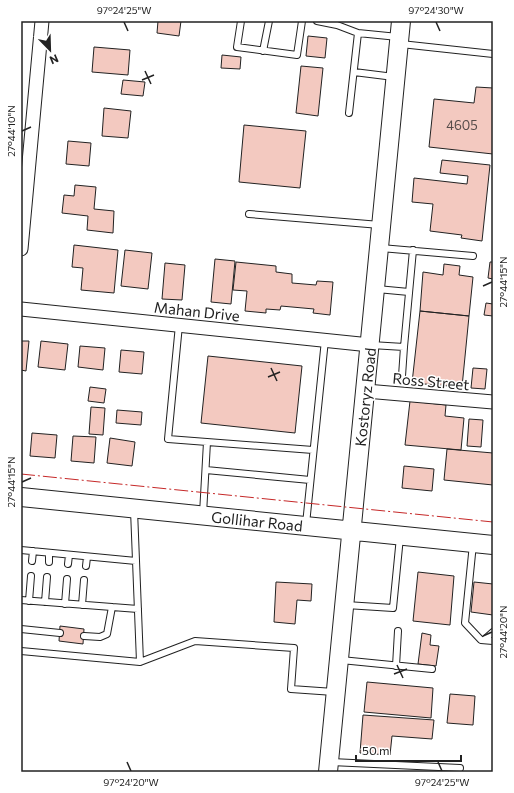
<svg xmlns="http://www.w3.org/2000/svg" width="514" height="793" viewBox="0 0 514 793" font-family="Commissioner,sans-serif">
<rect width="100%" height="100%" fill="#fff"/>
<path fill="#f3c9c0" stroke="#222" d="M 158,21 L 181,21 L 179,36 L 157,33 Z
M 308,36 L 327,38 L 325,58 L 306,56 Z
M 94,47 L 130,50 L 128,75 L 92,72 Z
M 222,55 L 241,57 L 240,69 L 221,68 Z
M 301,66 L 323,68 L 318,116 L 296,113 Z
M 123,80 L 145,82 L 143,96 L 121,94 Z
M 476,87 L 493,88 L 493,154 L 429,147 L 434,99 L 474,103 Z
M 104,108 L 131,111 L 128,138 L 102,136 Z
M 244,125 L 306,131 L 300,188 L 239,182 Z
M 68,141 L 91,143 L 89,166 L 66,164 Z
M 442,160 L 490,165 L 482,241 L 461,238 L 462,235 L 430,231 L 433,204 L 412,202 L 414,178 L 467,184 L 468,176 L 440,173 Z
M 75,185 L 96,187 L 94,209 L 114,211 L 113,233 L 87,230 L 88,216 L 62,213 L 64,195 L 74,196 Z
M 74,245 L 118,250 L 114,293 L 81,290 L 83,268 L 72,267 Z
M 125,250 L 152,253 L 148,289 L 121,286 Z
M 215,259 L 235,261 L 231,304 L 211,302 Z
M 236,262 L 276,266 L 276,272 L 292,274 L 292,283 L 316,285 L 317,281 L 333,282 L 330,315 L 313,313 L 314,309 L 281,306 L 280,310 L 266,309 L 266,313 L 245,311 L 247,291 L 233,290 Z
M 490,262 L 493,262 L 493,279 L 488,278 Z
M 165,263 L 185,265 L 182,300 L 162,299 Z
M 444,264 L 460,266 L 459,275 L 473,277 L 469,316 L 420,311 L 423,272 L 443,275 Z
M 486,303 L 493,304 L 493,316 L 484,315 Z
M 420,311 L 469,316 L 462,387 L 412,383 Z
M 21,341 L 29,341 L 26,371 L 21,370 Z
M 41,341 L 68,344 L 65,370 L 38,367 Z
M 80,346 L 105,348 L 103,370 L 78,367 Z
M 121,350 L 144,352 L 142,374 L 119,372 Z
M 208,356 L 302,366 L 295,433 L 201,423 Z
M 473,368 L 487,369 L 485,389 L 471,388 Z
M 90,387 L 106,389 L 104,403 L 88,401 Z
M 410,401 L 446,405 L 445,416 L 464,418 L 461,450 L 405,445 Z
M 91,407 L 105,408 L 103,435 L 89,434 Z
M 117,410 L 142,412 L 141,425 L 116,423 Z
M 469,419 L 483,420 L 481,447 L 467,446 Z
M 32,433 L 57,435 L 55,458 L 30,456 Z
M 73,436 L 96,437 L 94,463 L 71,461 Z
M 110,438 L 135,442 L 132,466 L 107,463 Z
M 447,449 L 493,453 L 493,485 L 444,480 Z
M 404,466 L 434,469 L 432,491 L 402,488 Z
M 418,572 L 454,576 L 450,625 L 413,621 Z
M 276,582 L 312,584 L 311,601 L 297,600 L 295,624 L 274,622 Z
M 474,582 L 493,584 L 493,615 L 471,612 Z
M 60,626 L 84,629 L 83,644 L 59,641 Z
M 422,633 L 431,635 L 430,645 L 439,646 L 436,666 L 418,664 Z
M 367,682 L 433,688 L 431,718 L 364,712 Z
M 450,694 L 475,696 L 473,725 L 447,723 Z
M 363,715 L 434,720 L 432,739 L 392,736 L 390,755 L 360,753 Z"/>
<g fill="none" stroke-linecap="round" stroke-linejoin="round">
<g stroke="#222" stroke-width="8">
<path id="lane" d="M 241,21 L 237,47 L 297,55 L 302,21
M 317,21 L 337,25 L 358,33
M 401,44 L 493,54
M 263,51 L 269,21
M 354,72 L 394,77
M 349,113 L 358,33 L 398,37
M 249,214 L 380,225
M 381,248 L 473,256
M 377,289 L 409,292
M 179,325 L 168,439 L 313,450
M 371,345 L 404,347 L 413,250
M 402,376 L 404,347
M 206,470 L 310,480
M 134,510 L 140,662
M 203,514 L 207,442
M 306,524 L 325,340
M 473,544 L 465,623 L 481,640 L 493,641
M 21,550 L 136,561
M 32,561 L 33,551
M 49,562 L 49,553
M 68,564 L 69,555
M 86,566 L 87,557
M 21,600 L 138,609
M 29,601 L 31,576
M 45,602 L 47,577
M 65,604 L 67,579
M 82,605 L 84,580
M 346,605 L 393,608 L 400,537
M 21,629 L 60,633
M 84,636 L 100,637 L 107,634 L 112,607
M 484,640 L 493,632
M 21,651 L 140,662 L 195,641 L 294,648 L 291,689 L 334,692
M 341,660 L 432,669
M 396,666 L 398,631
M 331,762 L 460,768"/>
</g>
<g stroke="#222" stroke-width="15">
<path id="street" d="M 21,249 L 42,21
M 21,309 L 370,345
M 366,391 L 493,402"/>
</g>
<g stroke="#222" stroke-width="20">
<path id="secondary" d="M 21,497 L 493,545
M 328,772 L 401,21"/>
</g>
<use href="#lane" stroke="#fff" stroke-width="6"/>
<use href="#street" stroke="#fff" stroke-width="13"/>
<use href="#secondary" stroke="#fff" stroke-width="18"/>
<path stroke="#c62828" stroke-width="1" stroke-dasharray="14 3 2 3" stroke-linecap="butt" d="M 21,474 L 493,522"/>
</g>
<path fill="none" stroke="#222" stroke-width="1.5" d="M 124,22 L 128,31M 436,22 L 440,31M 145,71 L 151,84M 142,80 L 154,75M 22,131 L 31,127M 483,286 L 492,282M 271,368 L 277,381M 268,377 L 280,372M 22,482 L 31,478M 483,636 L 492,632M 397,665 L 403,678M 394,674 L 407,669M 127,762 L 131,771M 438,762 L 442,771"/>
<g text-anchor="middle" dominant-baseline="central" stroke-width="3" stroke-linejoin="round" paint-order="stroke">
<g font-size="13" fill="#564c4a">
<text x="462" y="125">4605</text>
</g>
<g font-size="15" fill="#222" stroke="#fff">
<text transform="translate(197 311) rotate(6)">Mahan Drive</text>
<text transform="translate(431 381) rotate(5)">Ross Street</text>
<text transform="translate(365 397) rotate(-84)">Kostoryz Road</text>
<text transform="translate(257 521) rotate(6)">Gollihar Road</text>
</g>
</g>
<rect width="514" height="793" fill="none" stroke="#ffffff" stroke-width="44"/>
<g transform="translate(50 50) rotate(157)" stroke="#ffffff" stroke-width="3" paint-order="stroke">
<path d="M0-3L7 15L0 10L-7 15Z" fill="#222222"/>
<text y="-6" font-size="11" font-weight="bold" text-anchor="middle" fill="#222222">N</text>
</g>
<path d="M356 755v6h105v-6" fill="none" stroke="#222222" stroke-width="2"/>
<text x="362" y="755" font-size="12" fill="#222222" stroke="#ffffff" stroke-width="3" paint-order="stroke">50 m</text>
<rect x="22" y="22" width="470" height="749" fill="none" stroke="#222" stroke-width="1.5"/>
<g font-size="10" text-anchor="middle" fill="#222">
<text x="124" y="14">97°24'25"W</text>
<text x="436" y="14">97°24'30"W</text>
<text transform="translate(11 131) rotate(-90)" y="4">27°44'10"N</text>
<text transform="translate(503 282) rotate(-90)" y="4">27°44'15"N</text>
<text transform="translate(11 482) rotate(-90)" y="4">27°44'15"N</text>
<text transform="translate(503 632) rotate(-90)" y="4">27°44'20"N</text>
<text x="131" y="786">97°24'20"W</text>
<text x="442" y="786">97°24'25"W</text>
</g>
</svg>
